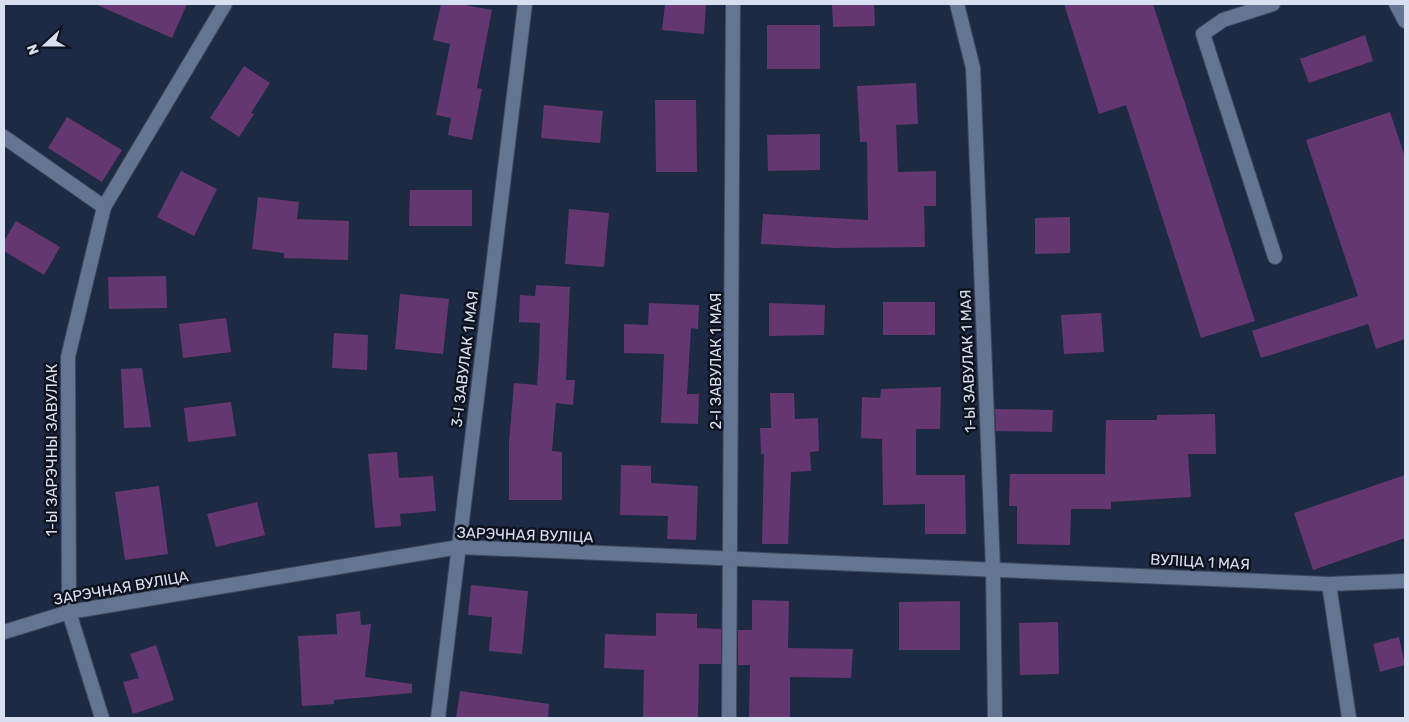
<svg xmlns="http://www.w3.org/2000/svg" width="1409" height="722" viewBox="0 0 1409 722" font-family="Rubik,sans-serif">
<rect width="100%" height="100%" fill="#1c2a43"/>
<path fill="#653770" d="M 95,4 L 187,4 L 172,38 Z
M 441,4 L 460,4 L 492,10 L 477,88 L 482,89 L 472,140 L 448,135 L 451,118 L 436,115 L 450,44 L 433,40 Z
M 665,4 L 706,4 L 704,34 L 662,30 Z
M 832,4 L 874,4 L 875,26 L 833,27 Z
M 1064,4 L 1153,4 L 1255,321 L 1201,338 L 1126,105 L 1099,114 Z
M 767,25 L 820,25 L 820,69 L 767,69 Z
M 1365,35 L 1373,61 L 1309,83 L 1300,59 Z
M 244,66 L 270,83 L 251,113 L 254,114 L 239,137 L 210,118 Z
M 916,83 L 918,124 L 896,125 L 898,172 L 936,171 L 936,206 L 924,206 L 925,247 L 835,248 L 761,244 L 763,214 L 868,220 L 867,142 L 860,142 L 857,86 Z
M 655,100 L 696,100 L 697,172 L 656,172 Z
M 544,105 L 603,111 L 600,143 L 541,138 Z
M 1390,112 L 1405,157 L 1405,339 L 1376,349 L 1368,324 L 1261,358 L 1252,331 L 1358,296 L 1306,140 Z
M 67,117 L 122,150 L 102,182 L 48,148 Z
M 820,134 L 820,170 L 768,171 L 767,135 Z
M 181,171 L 217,189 L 194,236 L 157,217 Z
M 410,190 L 472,190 L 472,226 L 409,226 Z
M 258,197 L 299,202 L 297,219 L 349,221 L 348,260 L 284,258 L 284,253 L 252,249 Z
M 569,209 L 609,213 L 604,267 L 565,264 Z
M 1070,217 L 1070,253 L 1035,254 L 1035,218 Z
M 16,221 L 60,247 L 44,275 L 4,251 L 4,241 Z
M 166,276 L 167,308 L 109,309 L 108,277 Z
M 536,285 L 570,287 L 566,380 L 575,380 L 573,405 L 556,403 L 552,451 L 562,452 L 562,500 L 509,500 L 509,442 L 514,383 L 537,385 L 539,354 L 540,323 L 519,322 L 520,295 L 535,296 Z
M 400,294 L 449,299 L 443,354 L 395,349 Z
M 883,302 L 935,302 L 935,335 L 883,335 Z
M 649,303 L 699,305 L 698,329 L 691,328 L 687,394 L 699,394 L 698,424 L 661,423 L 664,354 L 624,353 L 624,324 L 648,325 Z
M 769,303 L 825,305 L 824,335 L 769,336 Z
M 1101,313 L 1104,352 L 1064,354 L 1061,315 Z
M 226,318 L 231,352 L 183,358 L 179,324 Z
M 334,333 L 368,335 L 367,370 L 332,368 Z
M 142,368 L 151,427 L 124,428 L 121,369 Z
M 941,387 L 940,429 L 916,429 L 916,475 L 965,475 L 966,534 L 925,534 L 925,504 L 883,505 L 882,439 L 861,438 L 862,397 L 880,398 L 881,389 Z
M 770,393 L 794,393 L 795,419 L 818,418 L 819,451 L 810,452 L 811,471 L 791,472 L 788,544 L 762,544 L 764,454 L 761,454 L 760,428 L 771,428 Z
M 231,402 L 236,436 L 188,442 L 184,408 Z
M 995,409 L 1053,410 L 1052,432 L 996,431 Z
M 1215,414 L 1216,454 L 1188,454 L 1191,497 L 1111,502 L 1111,509 L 1071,509 L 1070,545 L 1017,544 L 1017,506 L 1009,506 L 1010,474 L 1105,474 L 1106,420 L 1157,420 L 1157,415 Z
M 397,452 L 399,478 L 433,476 L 436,511 L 400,514 L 401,526 L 375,528 L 368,454 Z
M 621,465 L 651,466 L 651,483 L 698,486 L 696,540 L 667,539 L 668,516 L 620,515 Z
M 1405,475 L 1405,538 L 1313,570 L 1294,513 Z
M 159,486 L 168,554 L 125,560 L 115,492 Z
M 257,502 L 265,535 L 216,547 L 207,514 Z
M 471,585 L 528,591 L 522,654 L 489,651 L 492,617 L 468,615 Z
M 752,600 L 789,601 L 788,648 L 853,649 L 851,678 L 790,677 L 790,718 L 749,718 L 750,665 L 738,665 L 738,630 L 752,630 Z
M 960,601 L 960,650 L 899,650 L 899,602 Z
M 360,611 L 361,625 L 371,624 L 365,677 L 412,684 L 412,693 L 334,700 L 334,704 L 302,706 L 298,636 L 337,634 L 336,614 Z
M 656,613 L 697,614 L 697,628 L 721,629 L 721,664 L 699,664 L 698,718 L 643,718 L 644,670 L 604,668 L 605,634 L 656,636 Z
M 1058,622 L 1059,674 L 1020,675 L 1019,623 Z
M 1399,637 L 1405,665 L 1380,672 L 1373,644 Z
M 156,645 L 174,700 L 133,714 L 123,682 L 139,678 L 130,654 Z
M 460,691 L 549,704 L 548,718 L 456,718 Z"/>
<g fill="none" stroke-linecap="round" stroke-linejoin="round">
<g stroke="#3c485d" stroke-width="16">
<path id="service" d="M 1273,4 L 1223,20 L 1203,34 L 1275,257
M 1396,4 L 1405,21
M 1329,584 L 1349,718"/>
</g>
<g stroke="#3c485d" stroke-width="16">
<path id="minor" d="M 957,4 L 973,68 L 993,568 L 995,718
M 4,137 L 104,207
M 69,612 L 102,718
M 438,718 L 525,4
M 729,718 L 733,4"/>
</g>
<g stroke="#3c485d" stroke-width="16">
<path id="tertiary" d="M 69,612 L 68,357 L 104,207 L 225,4
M 4,632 L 69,612 L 459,547 L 1329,584 L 1405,581"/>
</g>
<use href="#service" stroke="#647592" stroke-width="14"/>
<use href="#minor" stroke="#647592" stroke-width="14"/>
<use href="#tertiary" stroke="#647592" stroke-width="14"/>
</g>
<g text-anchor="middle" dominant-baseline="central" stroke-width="5" stroke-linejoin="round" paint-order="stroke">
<g font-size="15" fill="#d7e0f1" stroke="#0d131e">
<text transform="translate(465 359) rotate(-83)">3-І ЗАВУЛАК 1 МАЯ</text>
<text transform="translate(716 361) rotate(-90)">2-І ЗАВУЛАК 1 МАЯ</text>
<text transform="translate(968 361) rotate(-92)">1-Ы ЗАВУЛАК 1 МАЯ</text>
<text transform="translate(52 450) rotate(-90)">1-Ы ЗАРЭЧНЫ ЗАВУЛАК</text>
<text transform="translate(525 535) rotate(2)">ЗАРЭЧНАЯ ВУЛІЦА</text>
<text transform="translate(1200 562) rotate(3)">ВУЛІЦА 1 МАЯ</text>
<text transform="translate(121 588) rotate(-10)">ЗАРЭЧНАЯ ВУЛІЦА</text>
</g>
</g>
<rect width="1409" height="722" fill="none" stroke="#d7e0f1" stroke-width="10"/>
<g transform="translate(45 45) rotate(249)" stroke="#0d131e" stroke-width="4" paint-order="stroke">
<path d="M0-4L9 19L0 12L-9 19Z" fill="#d7e0f1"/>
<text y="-8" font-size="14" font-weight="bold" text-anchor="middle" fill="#d7e0f1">N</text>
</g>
</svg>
